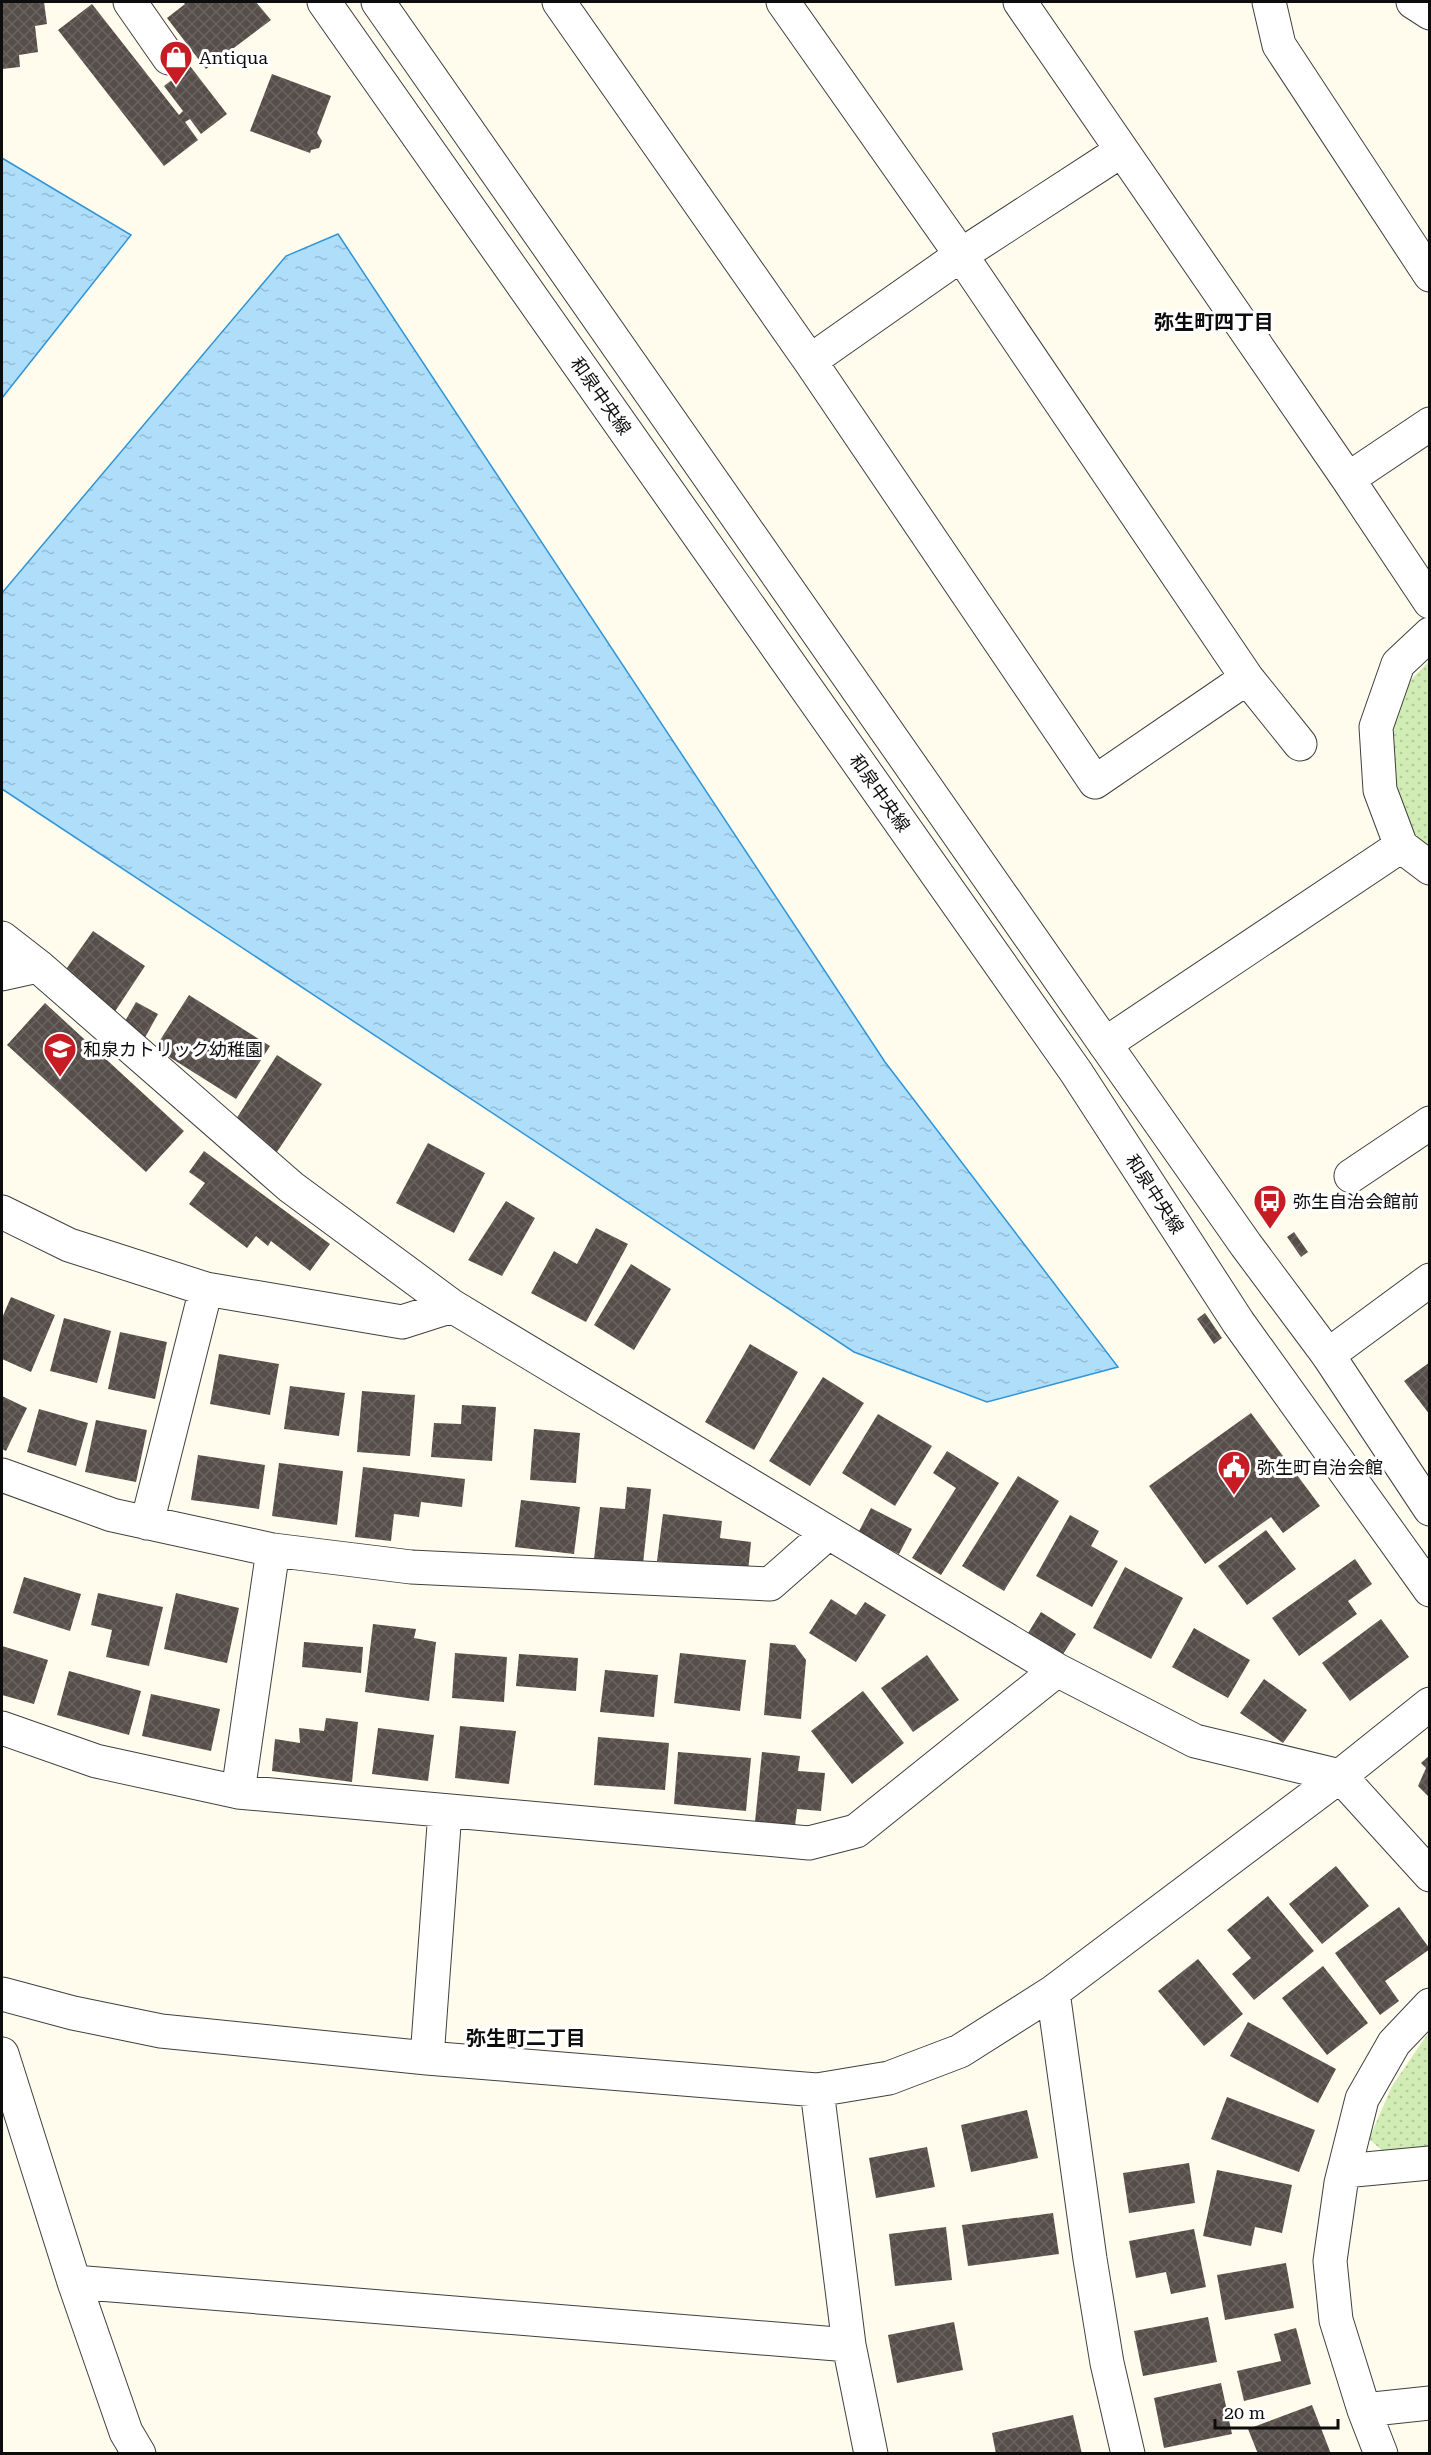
<svg xmlns="http://www.w3.org/2000/svg" width="1431" height="2455" viewBox="0 0 1431 2455" font-family="'Roboto Serif','Noto Sans JP',serif">
<defs>
<pattern id="park-dots" width="8" height="8" patternUnits="userSpaceOnUse" patternTransform="scale(1.5)"><rect width="8" height="8" fill="#d1ecb4"/><path d="M2 2h.1M6 6h.1" fill="none" stroke="#b2c99a" stroke-width="1.8" stroke-linecap="round"/></pattern>
<pattern id="water-ripples" width="26" height="14" patternUnits="userSpaceOnUse" patternTransform="scale(1.5)"><rect width="26" height="14" fill="#aedefa"/><path d="M2 4q2-2 4 0t4 0M15 11q2-2 4 0t4 0" fill="none" stroke="#94bdd5"/></pattern>
<pattern id="building-cross-hatch" width="8" height="8" patternUnits="userSpaceOnUse" patternTransform="scale(1.5)"><rect width="8" height="8" fill="#574e49"/><path d="M0 0l8 8M0 8l8-8" fill="none" stroke="#6a635f"/></pattern>
</defs>
<rect width="100%" height="100%" fill="#fffcee"/>
<path fill="url(#park-dots)" d="M 1429,661 L 1429,853 L 1422,847 L 1397,810 L 1391,721 L 1410,681 Z
M 1429,2032 L 1429,2156 L 1393,2160 L 1369,2139 L 1392,2086 Z"/>
<path fill="url(#water-ripples)" stroke="#3094d6" stroke-width="1.5" d="M 2,158 L 131,235 L 2,398 Z
M 338,234 L 885,1062 L 1118,1367 L 987,1402 L 854,1352 L 2,789 L 2,593 L 286,256 Z"/>
<path fill="url(#building-cross-hatch)" d="M 2,2 L 44,2 L 47,24 L 35,26 L 38,52 L 19,55 L 20,67 L 2,69 Z
M 183,2 L 256,2 L 271,20 L 206,69 L 167,18 L 185,4 Z
M 92,4 L 179,115 L 183,111 L 164,86 L 190,66 L 227,114 L 201,134 L 190,119 L 185,122 L 198,140 L 164,166 L 58,30 Z
M 272,74 L 331,96 L 317,133 L 322,141 L 319,148 L 311,150 L 310,153 L 250,131 Z
M 93,931 L 145,966 L 110,1019 L 57,982 Z
M 189,995 L 270,1046 L 236,1099 L 155,1048 Z
M 136,1002 L 158,1014 L 142,1043 L 120,1030 Z
M 45,1003 L 184,1131 L 146,1172 L 7,1045 Z
M 277,1055 L 322,1084 L 275,1155 L 231,1127 Z
M 428,1143 L 485,1173 L 454,1233 L 396,1203 Z
M 204,1151 L 330,1244 L 310,1271 L 271,1241 L 268,1246 L 256,1236 L 247,1248 L 189,1204 L 205,1183 L 189,1172 Z
M 506,1201 L 535,1218 L 502,1276 L 468,1260 Z
M 596,1228 L 628,1244 L 586,1322 L 531,1293 L 554,1251 L 577,1264 Z
M 1294,1232 L 1308,1252 L 1301,1257 L 1287,1237 Z
M 631,1264 L 671,1289 L 634,1350 L 594,1325 Z
M 11,1297 L 55,1315 L 31,1372 L 2,1359 L 2,1318 Z
M 1205,1313 L 1222,1338 L 1214,1344 L 1197,1319 Z
M 64,1318 L 111,1331 L 97,1383 L 50,1371 Z
M 120,1332 L 167,1342 L 155,1399 L 108,1389 Z
M 750,1344 L 798,1372 L 754,1450 L 705,1422 Z
M 219,1354 L 279,1364 L 270,1415 L 210,1404 Z
M 1430,1362 L 1430,1415 L 1404,1381 Z
M 823,1377 L 864,1403 L 810,1486 L 769,1461 Z
M 290,1386 L 345,1393 L 339,1436 L 284,1429 Z
M 362,1391 L 415,1395 L 410,1456 L 357,1452 Z
M 2,1396 L 27,1408 L 6,1451 L 2,1449 Z
M 462,1405 L 496,1407 L 492,1461 L 431,1457 L 434,1423 L 461,1424 Z
M 39,1409 L 88,1423 L 76,1466 L 27,1452 Z
M 1251,1413 L 1320,1506 L 1283,1533 L 1271,1517 L 1205,1564 L 1149,1486 Z
M 878,1414 L 932,1446 L 895,1506 L 842,1473 Z
M 96,1420 L 147,1430 L 136,1482 L 85,1472 Z
M 534,1429 L 580,1433 L 576,1483 L 530,1480 Z
M 947,1451 L 999,1483 L 941,1575 L 912,1558 L 956,1488 L 933,1473 Z
M 198,1455 L 265,1465 L 259,1509 L 191,1500 Z
M 279,1463 L 343,1471 L 337,1525 L 272,1516 Z
M 363,1467 L 465,1479 L 462,1507 L 421,1502 L 419,1517 L 394,1514 L 391,1541 L 355,1537 Z
M 1018,1476 L 1059,1501 L 1004,1591 L 962,1566 Z
M 627,1487 L 651,1489 L 643,1564 L 594,1559 L 600,1507 L 625,1509 Z
M 521,1500 L 580,1507 L 574,1554 L 515,1547 Z
M 871,1508 L 912,1529 L 899,1554 L 858,1533 Z
M 663,1514 L 722,1521 L 720,1538 L 751,1542 L 748,1572 L 657,1561 Z
M 1070,1515 L 1099,1531 L 1091,1546 L 1118,1561 L 1092,1607 L 1036,1576 Z
M 1266,1530 L 1296,1569 L 1247,1605 L 1218,1566 Z
M 1355,1559 L 1372,1584 L 1348,1601 L 1357,1614 L 1299,1656 L 1272,1618 Z
M 1125,1567 L 1183,1598 L 1151,1659 L 1093,1628 Z
M 24,1577 L 81,1594 L 70,1631 L 13,1613 Z
M 98,1593 L 163,1607 L 149,1666 L 106,1657 L 112,1630 L 91,1625 Z
M 176,1593 L 239,1608 L 227,1663 L 164,1649 Z
M 831,1599 L 856,1615 L 865,1602 L 886,1615 L 856,1662 L 809,1633 Z
M 1041,1612 L 1076,1634 L 1060,1659 L 1025,1638 Z
M 1381,1619 L 1409,1657 L 1350,1701 L 1322,1663 Z
M 373,1624 L 416,1629 L 414,1638 L 436,1642 L 429,1701 L 365,1692 Z
M 1194,1628 L 1250,1660 L 1228,1698 L 1172,1667 Z
M 304,1642 L 363,1647 L 361,1673 L 302,1667 Z
M 770,1643 L 795,1645 L 806,1660 L 801,1719 L 764,1715 Z
M 2,1646 L 48,1660 L 34,1704 L 2,1695 Z
M 455,1653 L 507,1657 L 504,1702 L 452,1698 Z
M 680,1653 L 746,1660 L 740,1711 L 674,1703 Z
M 519,1654 L 578,1658 L 576,1691 L 516,1686 Z
M 927,1655 L 959,1700 L 913,1732 L 881,1688 Z
M 605,1670 L 658,1675 L 654,1717 L 600,1712 Z
M 69,1671 L 141,1691 L 129,1735 L 57,1715 Z
M 1264,1679 L 1307,1710 L 1283,1743 L 1240,1713 Z
M 863,1691 L 904,1743 L 852,1784 L 811,1731 Z
M 151,1694 L 220,1709 L 211,1751 L 142,1736 Z
M 326,1718 L 358,1722 L 352,1782 L 272,1771 L 275,1739 L 300,1743 L 299,1728 L 324,1731 Z
M 460,1726 L 516,1731 L 509,1784 L 455,1778 Z
M 378,1728 L 434,1735 L 428,1781 L 372,1774 Z
M 598,1737 L 669,1743 L 665,1790 L 594,1785 Z
M 678,1752 L 751,1758 L 746,1811 L 674,1804 Z
M 762,1752 L 800,1756 L 798,1771 L 825,1773 L 821,1811 L 797,1809 L 795,1826 L 755,1822 Z
M 1430,1755 L 1430,1798 L 1418,1786 L 1426,1768 L 1421,1763 Z
M 1336,1866 L 1369,1906 L 1322,1944 L 1289,1904 Z
M 1268,1896 L 1314,1951 L 1254,2000 L 1232,1974 L 1251,1958 L 1227,1930 Z
M 1399,1907 L 1430,1949 L 1385,1981 L 1399,2001 L 1380,2015 L 1335,1953 Z
M 1198,1959 L 1243,2014 L 1204,2046 L 1158,1991 Z
M 1323,1966 L 1368,2023 L 1327,2055 L 1282,1998 Z
M 1248,2022 L 1336,2069 L 1318,2103 L 1230,2056 Z
M 1227,2097 L 1315,2130 L 1299,2172 L 1211,2139 Z
M 1027,2110 L 1038,2158 L 971,2172 L 961,2125 Z
M 927,2147 L 935,2187 L 876,2198 L 869,2158 Z
M 1189,2163 L 1195,2203 L 1129,2213 L 1123,2173 Z
M 1217,2170 L 1292,2185 L 1282,2233 L 1255,2227 L 1251,2246 L 1203,2236 Z
M 1053,2213 L 1059,2254 L 968,2266 L 962,2225 Z
M 946,2227 L 952,2280 L 895,2286 L 889,2234 Z
M 1194,2229 L 1206,2287 L 1171,2294 L 1166,2272 L 1136,2278 L 1129,2241 Z
M 1286,2263 L 1294,2308 L 1225,2320 L 1217,2275 Z
M 1208,2317 L 1217,2362 L 1143,2376 L 1134,2331 Z
M 954,2322 L 963,2370 L 897,2383 L 888,2335 Z
M 1296,2328 L 1311,2384 L 1244,2401 L 1237,2371 L 1281,2361 L 1274,2334 Z
M 1221,2383 L 1232,2434 L 1164,2448 L 1154,2398 Z
M 1312,2405 L 1331,2454 L 1258,2454 L 1248,2429 Z
M 1073,2415 L 1082,2454 L 996,2454 L 992,2433 Z"/>
<g fill="none" stroke-linecap="round" stroke-linejoin="round">
<g stroke="#404040" stroke-width="35">
<path id="minor" d="M 130,2 L 169,58
M 559,2 L 810,361
M 783,2 L 961,255 L 1247,678 L 1095,782 L 810,361 L 961,255 L 1121,151
M 1020,2 L 1348,479 L 1430,602
M 1269,2 L 1279,45 L 1430,275
M 1413,2 L 1430,13
M 1348,479 L 1430,424
M 1430,634 L 1398,664 L 1376,727 L 1380,790 L 1401,846 L 1430,868
M 1247,678 L 1300,744
M 2,938 L 38,966
M 2,974 L 38,966 L 291,1187 L 452,1306 L 1057,1670
M 1105,1044 L 1401,846
M 1351,1176 L 1430,1123
M 2,1212 L 69,1245 L 206,1289 L 402,1322 L 452,1306
M 1328,1355 L 1430,1280
M 2,1475 L 112,1515 L 273,1550 L 411,1567 L 770,1584 L 828,1533
M 147,1523 L 206,1289
M 2,1728 L 96,1761 L 238,1792 L 809,1843 L 856,1831 L 1057,1670 L 1195,1741 L 1340,1776 L 1430,1875
M 238,1792 L 273,1550
M 1053,1992 L 1090,2259 L 1107,2363 L 1128,2454
M 2,1994 L 73,2013 L 161,2031 L 427,2058 L 817,2090 L 889,2078 L 960,2051 L 1053,1992 L 1340,1776 L 1430,1704
M 2,2054 L 74,2282 L 126,2432 L 139,2454
M 427,2058 L 445,1811
M 817,2090 L 849,2345 L 871,2454
M 1344,2171 L 1430,2163
M 74,2282 L 849,2345
M 1364,2410 L 1430,2403
M 1381,2454 L 1364,2410 L 1336,2320 L 1330,2261 L 1341,2183 L 1362,2099 L 1394,2043 L 1430,2005"/>
</g>
<g stroke="#404040" stroke-width="35">
<path id="tertiary" d="M 324,2 L 1076,1072 L 1238,1322 L 1430,1590
M 378,2 L 1105,1044 L 1246,1245 L 1328,1355 L 1430,1509"/>
</g>
<use href="#minor" stroke="#fff" stroke-width="33"/>
<use href="#tertiary" stroke="#fff" stroke-width="33"/>
</g>
<defs>
<g id="shop-pin" transform="scale(1.725)"><path d="M0 17L-7.5 6A9.5 9.5 0 1 1 7.5 6Z" fill="#c71c24" stroke="#fff"/><path d="M-5-2.5h2.3a2.7 3.5 0 0 1 5.4 0H5L5.5 6h-11ZM-1.5-2.5h3a1.5 2.3 0 0 0-3 0Z" fill="#fff"/></g>
<g id="school-pin" transform="scale(1.725)"><path d="M0 17L-7.5 6A9.5 9.5 0 1 1 7.5 6Z" fill="#c71c24" stroke="#fff"/><path d="M0-5L7-2L0 1L-7-2ZM-4 1L0 2.5L4 1V4Q0 6-4 4Z" fill="#fff"/></g>
<g id="bus-pin" transform="scale(1.725)"><path d="M0 17L-7.5 6A9.5 9.5 0 1 1 7.5 6Z" fill="#c71c24" stroke="#fff"/><path d="M-5-6H5V4H4V6H2V4H-2V6H-4V4H-5ZM-3.5-4V0h7V-4ZM-3.5 1.2v1.5H-2V1.2ZM2 1.2v1.5H3.5V1.2Z" fill="#fff"/></g>
<g id="civic-pin" transform="scale(1.725)"><path d="M0 17L-7.5 6A9.5 9.5 0 1 1 7.5 6Z" fill="#c71c24" stroke="#fff"/><path d="M-.6-6.5H3V-4.5H.6V-3L4-1V1h2V6H-6V1h2V-1L-.6-3ZM-1.2 2.5V6h2.4V2.5Z" fill="#fff"/></g>
</defs>
<g fill-rule="evenodd">
<use href="#shop-pin" x="176" y="57"/>
<use href="#school-pin" x="60" y="1049"/>
<use href="#bus-pin" x="1270" y="1201"/>
<use href="#civic-pin" x="1234" y="1467"/>
</g>
<g text-anchor="middle" dominant-baseline="central" stroke-width="6" stroke-linejoin="round" paint-order="stroke">
<g font-size="18" fill="#0d0d0d" stroke="#fff" text-anchor="start">
<text x="199" y="57">Antiqua</text>
<text x="83" y="1049">和泉カトリック幼稚園</text>
<text x="1293" y="1201">弥生自治会館前</text>
<text x="1257" y="1467">弥生町自治会館</text>
</g>
<g font-size="18" fill="#0d0d0d" stroke="#fff">
<text transform="translate(601 396) rotate(55)">和泉中央線</text>
<text transform="translate(880 793) rotate(55)">和泉中央線</text>
<text transform="translate(1155 1194) rotate(57)">和泉中央線</text>
</g>
<g font-size="20" font-weight="bold" fill="#0d0d0d" stroke="#fff">
<text x="1214" y="322">弥生町四丁目</text>
<text x="526" y="2038">弥生町二丁目</text>
</g>
</g>
<rect width="1431" height="2455" fill="none" stroke="#0d0d0d" stroke-width="6"/>
<path d="M1215 2419v9h123v-9" fill="none" stroke="#0d0d0d" stroke-width="3"/>
<text x="1224" y="2419" font-size="18" fill="#0d0d0d" stroke="#ffffff" stroke-width="4.5" paint-order="stroke">20 m</text>
</svg>
